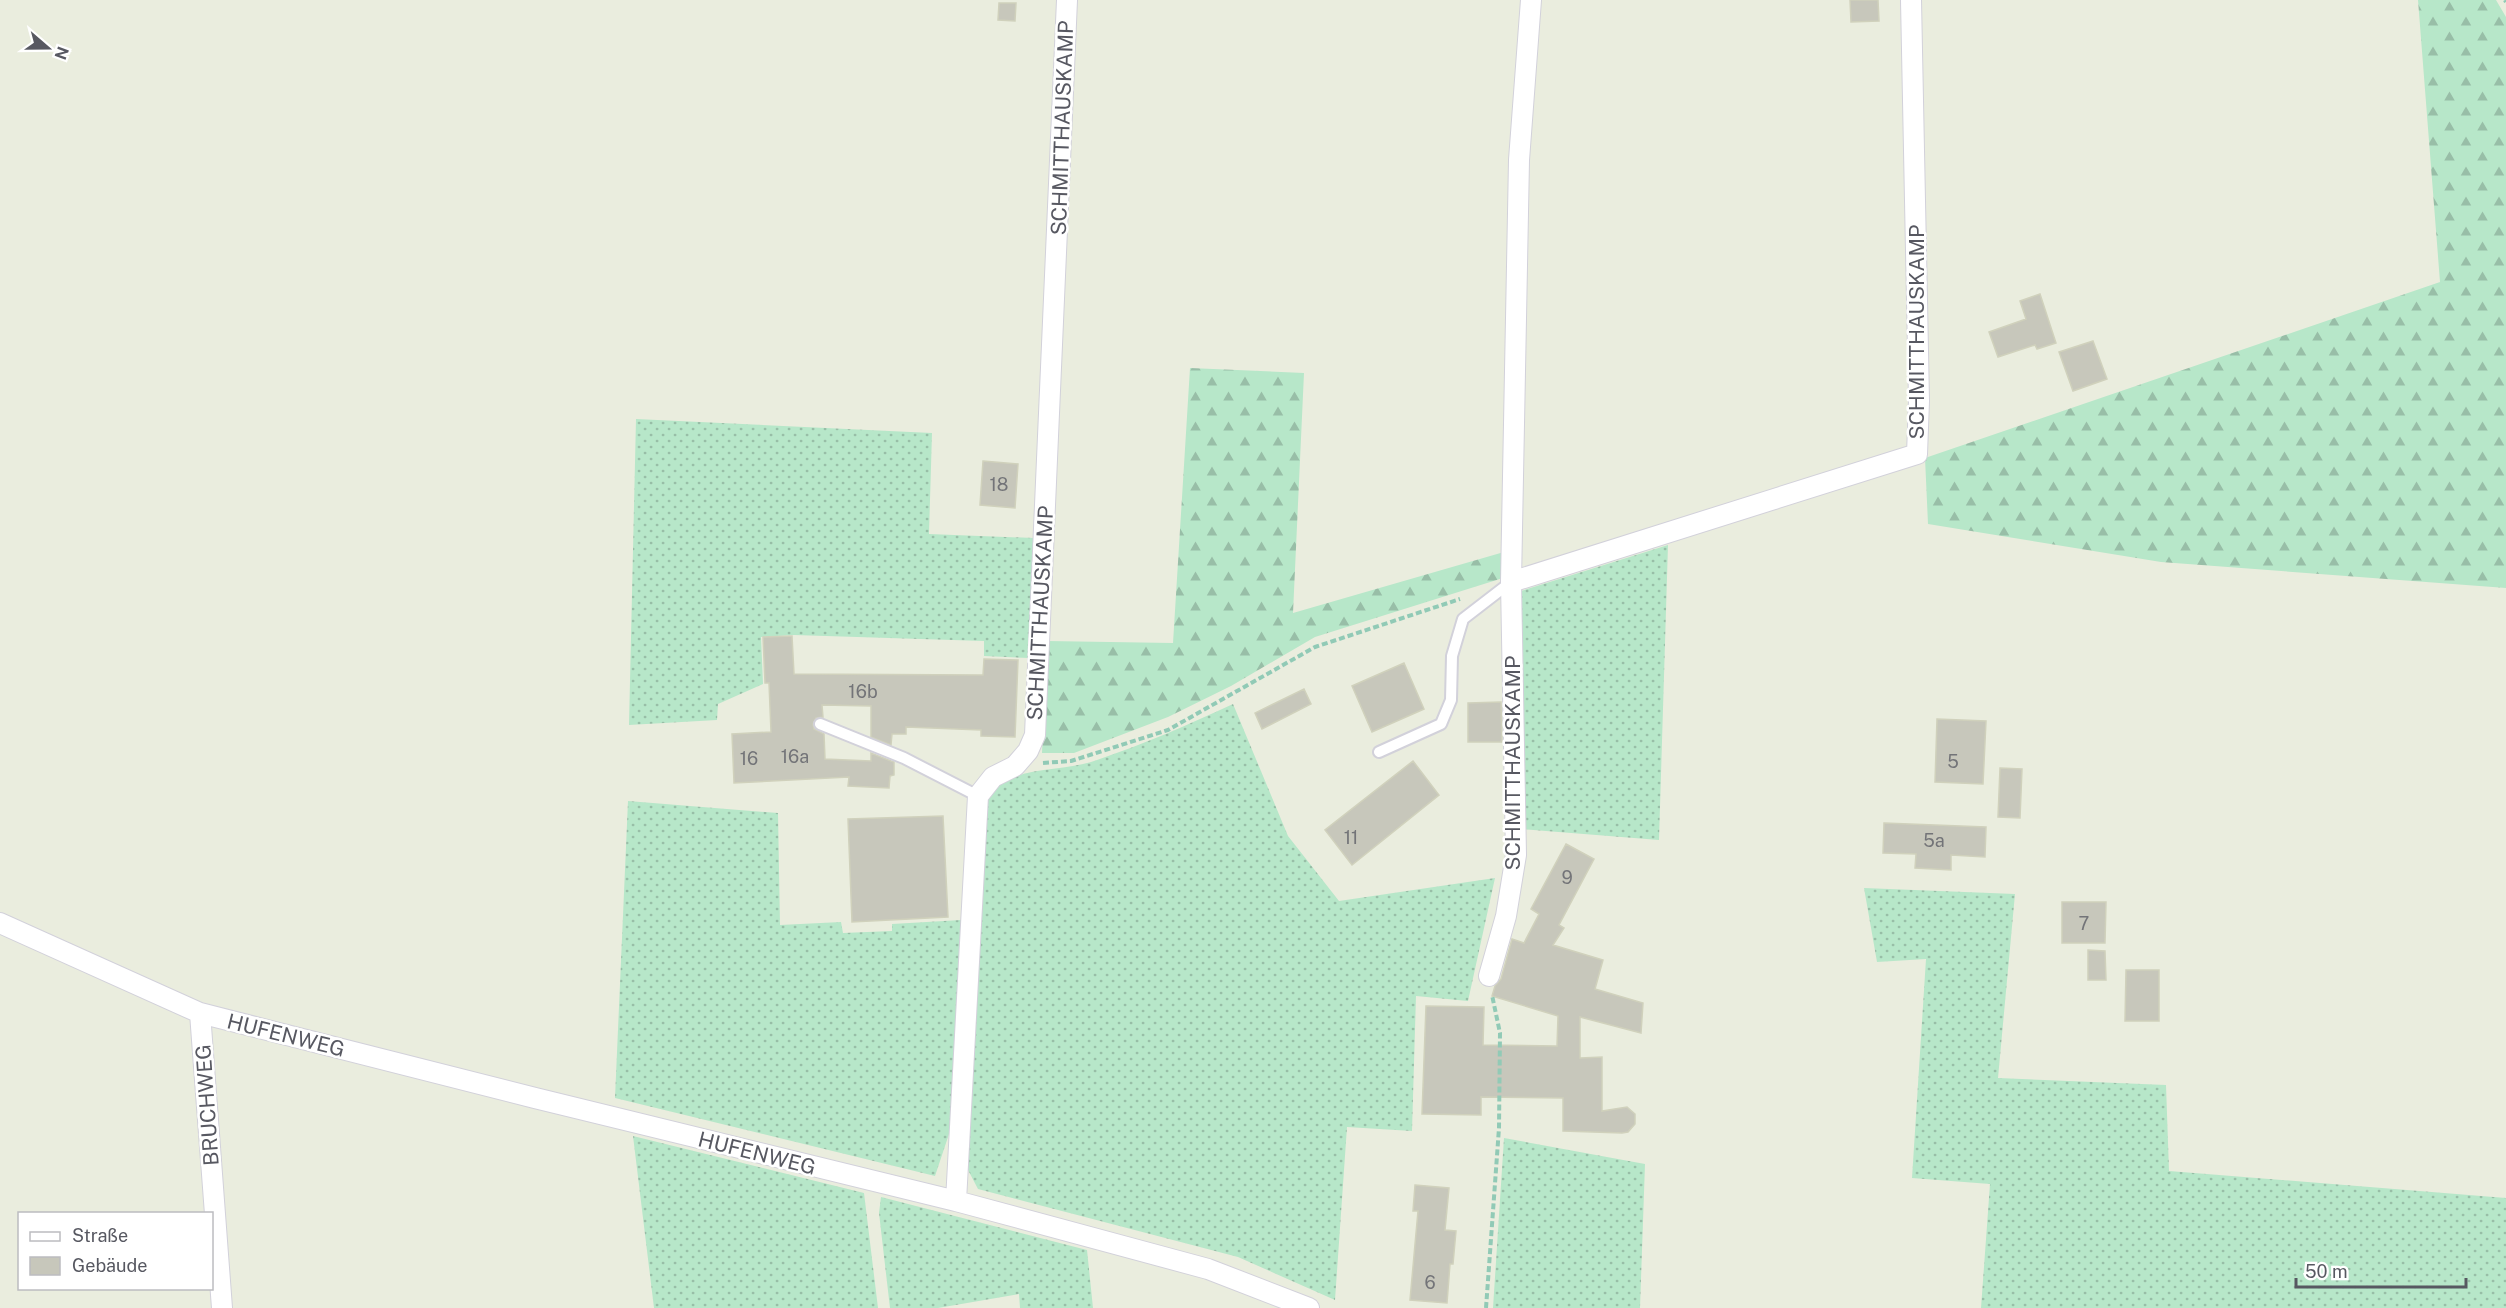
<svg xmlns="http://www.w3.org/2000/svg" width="2506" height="1308" viewBox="0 0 2506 1308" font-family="'Public Sans',sans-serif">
<defs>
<pattern id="grass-dots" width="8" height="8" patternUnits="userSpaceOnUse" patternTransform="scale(1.5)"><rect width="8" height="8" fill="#b7e7c9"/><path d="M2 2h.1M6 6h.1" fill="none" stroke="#98bea7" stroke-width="1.8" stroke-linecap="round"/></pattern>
<pattern id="forest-firs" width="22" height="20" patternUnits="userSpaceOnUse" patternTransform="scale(1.5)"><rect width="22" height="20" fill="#b7e7c9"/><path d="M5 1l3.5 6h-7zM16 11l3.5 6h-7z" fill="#98bea7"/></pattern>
</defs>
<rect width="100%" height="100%" fill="#eaedde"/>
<path fill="url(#grass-dots)" d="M 636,419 L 932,433 L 929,534 L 1034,538 L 1029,658 L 984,656 L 984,641 L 794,635 L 761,637 L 763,684 L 718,704 L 717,720 L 629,725 Z
M 1668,545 L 1659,840 L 1521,829 L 1521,591 Z
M 1233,704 L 1288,836 L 1339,901 L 1495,878 L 1468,1001 L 1416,996 L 1412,1131 L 1347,1127 L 1335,1300 L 1238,1257 L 978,1189 L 967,1168 L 987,796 C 1012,764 1062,773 1097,760 C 1144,744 1188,725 1233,704 Z
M 628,801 L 778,813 L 780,925 L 841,922 L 843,933 L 892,931 L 892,924 L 961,920 L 954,1119 L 935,1176 L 615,1098 Z
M 1864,888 L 2015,894 L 1998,1078 L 2166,1085 L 2169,1171 L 2506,1198 L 2506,1308 L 1981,1308 L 1990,1184 L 1912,1178 L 1926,959 L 1877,962 Z
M 633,1136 L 864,1193 L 878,1308 L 654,1308 Z
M 1504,1138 L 1645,1164 L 1640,1308 L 1493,1308 Z
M 881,1197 L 1087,1250 L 1093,1308 L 1020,1308 L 1019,1294 L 938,1308 L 890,1308 L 879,1213 Z"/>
<path fill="url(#forest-firs)" d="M 2418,0 L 2496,0 L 2506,17 L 2506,588 L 2161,562 L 1928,524 L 1925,458 L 2440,282 Z
M 1190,368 L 1304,373 L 1293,613 L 1504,552 L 1503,578 L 1315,637 L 1231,686 L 1168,717 L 1074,753 L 1042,753 L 1047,641 L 1173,643 Z"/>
<path fill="#c7c7bb" stroke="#d0d1bc" stroke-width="1.5" d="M 1850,0 L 1878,0 L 1879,21 L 1851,22 Z
M 999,3 L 1016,3 L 1015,21 L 998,20 Z
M 2040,294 L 2056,343 L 2037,349 L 2035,345 L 1998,357 L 1989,332 L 2026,319 L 2020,301 Z
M 2093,341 L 2107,379 L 2073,391 L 2059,352 Z
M 983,461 L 1018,464 L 1015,508 L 980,505 Z
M 792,636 L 794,674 L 983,675 L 984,659 L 1018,660 L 1015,737 L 981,736 L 981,730 L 906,727 L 906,734 L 892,734 L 891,745 L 871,737 L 871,706 L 822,705 L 823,717 L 816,718 L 813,724 L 814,729 L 824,734 L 825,759 L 871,761 L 871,753 L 891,761 L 894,762 L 894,775 L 890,776 L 889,788 L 848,786 L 849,777 L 734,783 L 732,734 L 771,732 L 769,683 L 765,683 L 763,637 Z
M 1404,663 L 1424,709 L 1372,732 L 1352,686 Z
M 1304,689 L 1311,704 L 1262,729 L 1255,713 Z
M 1501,702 L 1502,742 L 1468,742 L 1468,703 Z
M 1937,719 L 1986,721 L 1983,784 L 1935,782 Z
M 1413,761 L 1439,795 L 1352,865 L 1325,830 Z
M 2000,768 L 2022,769 L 2020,818 L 1998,817 Z
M 943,816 L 948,917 L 852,922 L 848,819 Z
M 1884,823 L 1986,827 L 1985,857 L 1951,855 L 1951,870 L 1915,868 L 1916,854 L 1883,853 Z
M 1566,844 L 1594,859 L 1559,925 L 1564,928 L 1553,945 L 1603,960 L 1595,989 L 1643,1003 L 1641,1033 L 1580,1017 L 1580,1058 L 1602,1057 L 1602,1111 L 1627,1107 L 1635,1114 L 1635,1124 L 1628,1132 L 1622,1133 L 1563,1131 L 1563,1098 L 1481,1097 L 1481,1115 L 1422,1114 L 1426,1006 L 1484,1007 L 1483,1045 L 1557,1046 L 1558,1016 L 1492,996 L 1495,986 L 1501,979 L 1512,939 L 1524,943 L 1539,914 L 1531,909 Z
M 2062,902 L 2106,902 L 2105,943 L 2062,943 Z
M 2088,950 L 2105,951 L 2106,980 L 2088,980 Z
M 2126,970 L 2159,970 L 2159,1021 L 2125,1021 Z
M 1415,1185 L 1449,1188 L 1445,1230 L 1456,1231 L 1453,1264 L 1450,1264 L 1447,1303 L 1410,1300 L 1418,1211 L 1413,1211 Z"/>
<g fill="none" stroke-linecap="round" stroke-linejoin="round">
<g stroke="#d2d1da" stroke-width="14">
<path id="service" d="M 820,724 L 904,758 L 978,796
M 1379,752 L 1441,724 L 1451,700 L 1452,656 L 1463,619 L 1511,582"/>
</g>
<g stroke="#d2d1da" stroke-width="22">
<path id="minor" d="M 1511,582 L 1917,454 L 1919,401 L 1911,0
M 0,923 L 200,1013 L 222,1308
M 1489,976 L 1506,916 L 1516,855 L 1511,582 L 1519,160 L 1531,0
M 200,1013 L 535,1098 L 956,1201 L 1208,1269 L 1309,1308
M 956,1201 L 978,796 L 993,777 L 1015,766 L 1028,751 L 1035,735 L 1067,0"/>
</g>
<path stroke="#91cab6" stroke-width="4" stroke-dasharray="6 3" stroke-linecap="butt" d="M 2505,0 L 2506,2
M 1043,763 L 1071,761 L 1168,730 L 1315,647 L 1460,599
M 1486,1308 L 1499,1128 L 1500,1033 L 1492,995"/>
<use href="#service" stroke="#fff" stroke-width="10"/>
<use href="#minor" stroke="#fff" stroke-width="20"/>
</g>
<g text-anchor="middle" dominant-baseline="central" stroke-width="5" stroke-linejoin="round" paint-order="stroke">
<g font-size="18" fill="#737478">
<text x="999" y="484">18</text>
<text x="863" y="691">16b</text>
<text x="795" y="756">16a</text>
<text x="749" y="758">16</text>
<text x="1953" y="761">5</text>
<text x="1351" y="837">11</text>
<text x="1934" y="840">5a</text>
<text x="1567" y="877">9</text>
<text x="2084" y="923">7</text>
<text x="1430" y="1282">6</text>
</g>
<g font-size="21" fill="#575861" stroke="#fff">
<text transform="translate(1062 128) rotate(-88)">SCHMITTHAUSKAMP</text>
<text transform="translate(1916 332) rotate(-90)">SCHMITTHAUSKAMP</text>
<text transform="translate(1040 613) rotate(-87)">SCHMITTHAUSKAMP</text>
<text transform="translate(1512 763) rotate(-90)">SCHMITTHAUSKAMP</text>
<text transform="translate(286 1035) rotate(14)">HUFENWEG</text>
<text transform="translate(207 1105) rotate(-94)">BRUCHWEG</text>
<text transform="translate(757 1153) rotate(14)">HUFENWEG</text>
</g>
</g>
<rect x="18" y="1212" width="195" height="78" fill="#ffffff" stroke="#bcbcc0" stroke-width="1.5"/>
<rect x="30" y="1232" width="30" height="9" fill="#ffffff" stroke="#bcbcc0" stroke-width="1.5"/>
<text x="72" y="1242" font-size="18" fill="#575861">Straße</text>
<rect x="30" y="1257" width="30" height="18" fill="#c7c7bb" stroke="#bcbcc0" stroke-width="1.5"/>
<text x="72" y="1272" font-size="18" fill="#575861">Gebäude</text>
<g transform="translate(48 48) rotate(110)" stroke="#ffffff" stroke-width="4.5" paint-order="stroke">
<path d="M0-4.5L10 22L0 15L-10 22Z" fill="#575861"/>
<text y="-9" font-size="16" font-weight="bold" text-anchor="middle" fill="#575861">N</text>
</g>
<path d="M2296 1278v9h170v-9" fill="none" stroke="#575861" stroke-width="3"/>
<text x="2305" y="1278" font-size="18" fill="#575861" stroke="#ffffff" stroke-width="4.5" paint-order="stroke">50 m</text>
</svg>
